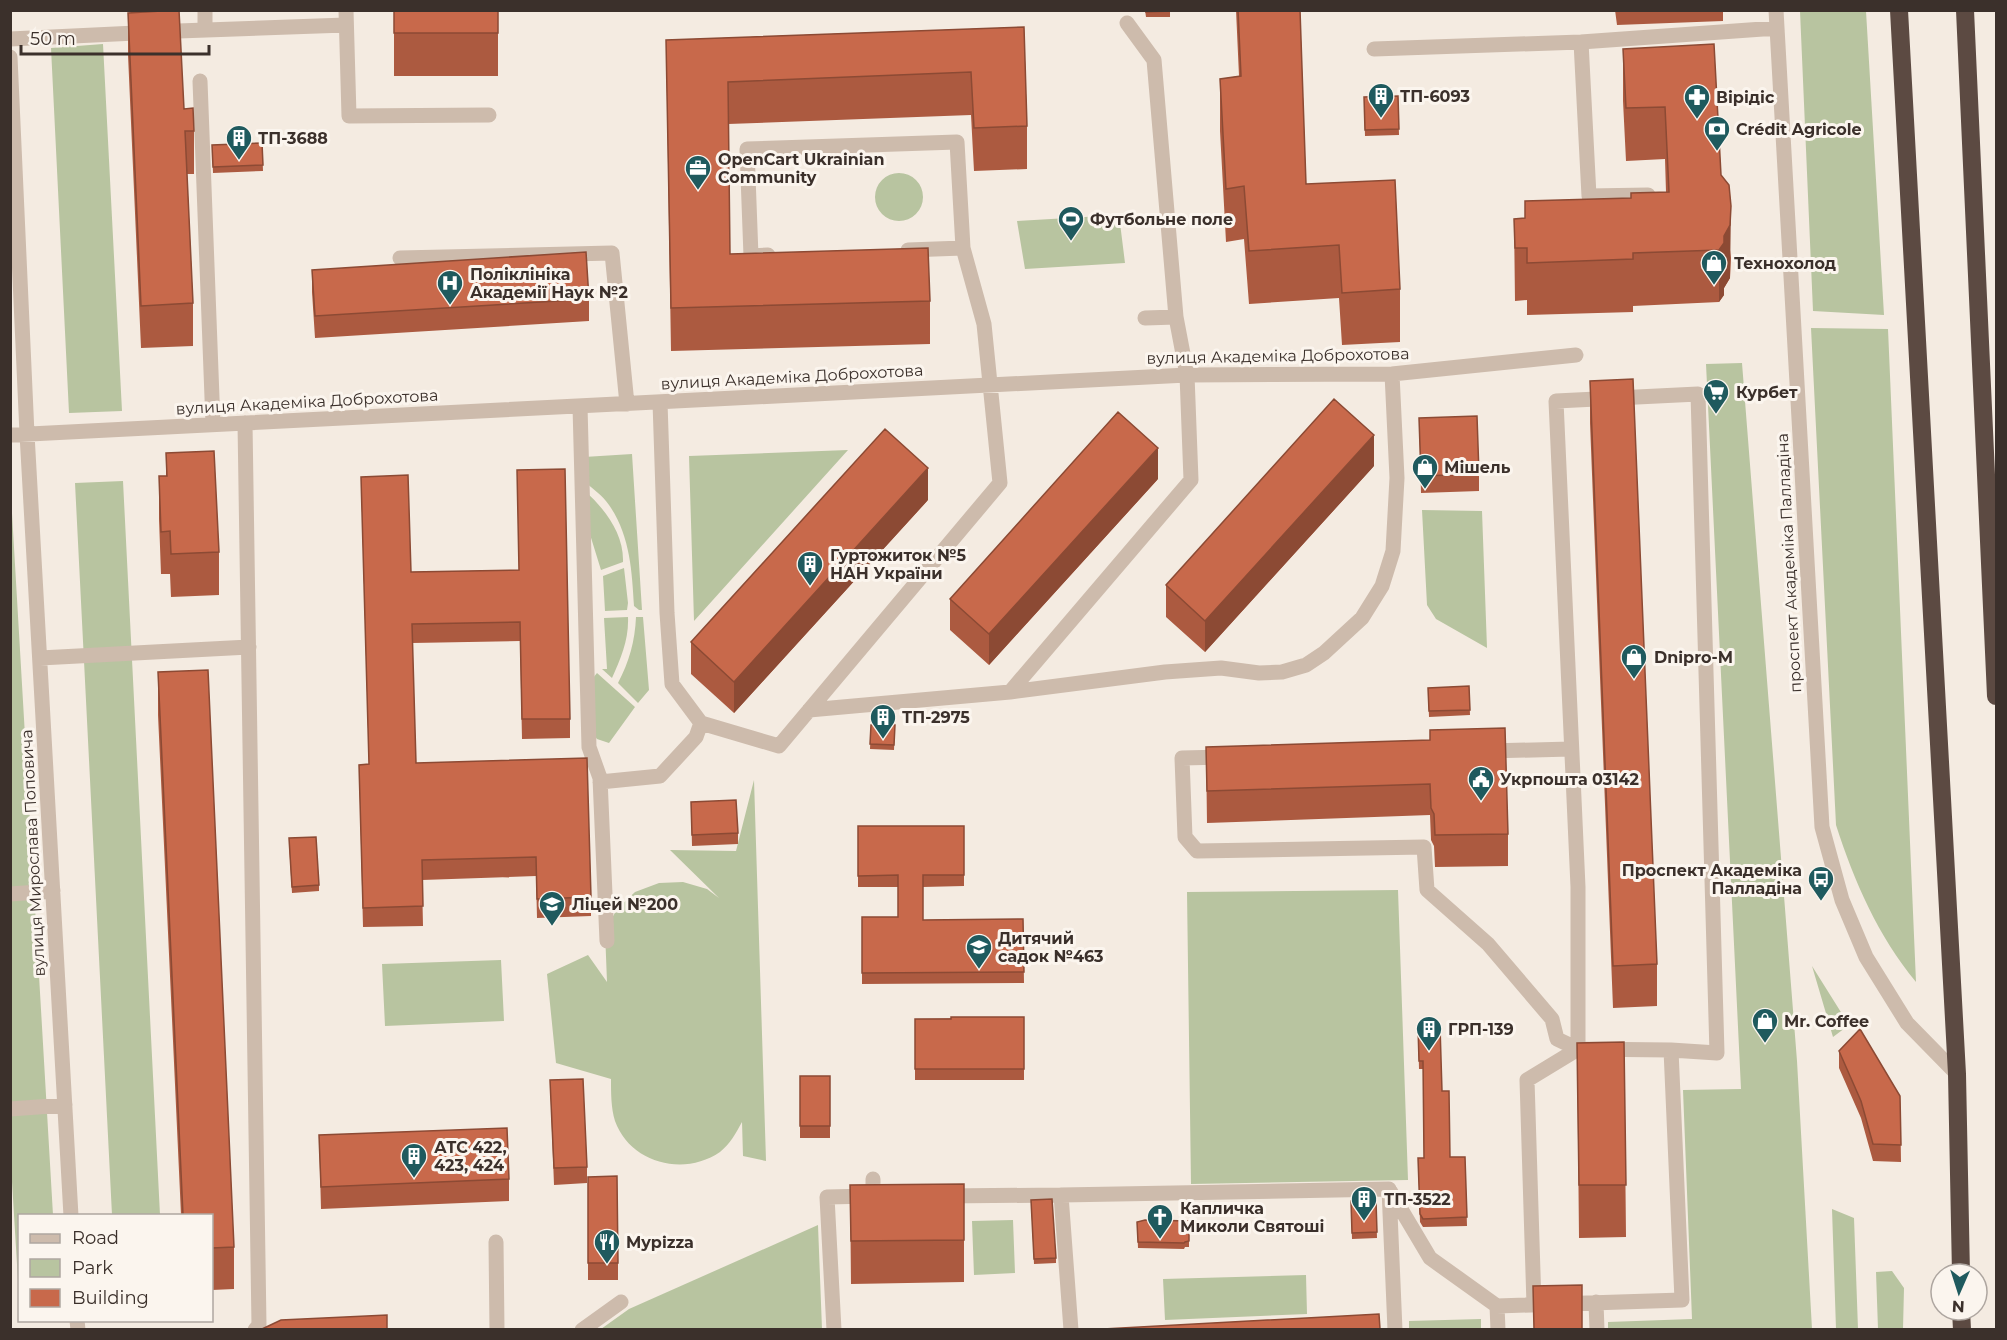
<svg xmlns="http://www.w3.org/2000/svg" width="2007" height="1340" viewBox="0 0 2007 1340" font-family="Montserrat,sans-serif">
<rect width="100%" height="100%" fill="#f4ebe1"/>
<path fill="#b8c4a0" d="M 1800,11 L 1866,11 L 1884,315 L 1813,311 Z
M 103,44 L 122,411 L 69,413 L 51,48 Z
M875 197a24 24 0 1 1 48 0a24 24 0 1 1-48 0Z
M 1119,215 L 1125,263 L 1025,269 L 1017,221 Z
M 1811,328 L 1888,329 L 1916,982 C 1878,936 1854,881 1836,825 Z
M 1742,363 L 1797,1061 L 1812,1329 L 1608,1329 L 1608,1322 L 1692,1319 L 1683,1090 L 1741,1089 L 1706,364 Z
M 848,450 L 694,621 L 689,456 Z
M 632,454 L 642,610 L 639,610 L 634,606 C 632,571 630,535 609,505 C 603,496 593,489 585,482 L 584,457 Z
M 10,479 L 53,1215 L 20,1216 L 19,1297 L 10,1149 Z
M 123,481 L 160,1215 L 112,1215 L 75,483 Z
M 585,491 C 605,509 624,534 623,562 L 601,570 L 588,528 Z
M 1422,510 L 1482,511 L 1487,648 L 1436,619 L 1427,605 Z
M 624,568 L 628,603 L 627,610 L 605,611 L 603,576 Z
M 628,617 C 629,639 621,658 612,678 L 602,669 L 607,669 L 604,618 Z
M 636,617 L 643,617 L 649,690 L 638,703 L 618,683 C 629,662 635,641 636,617 Z
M 597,673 L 635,707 L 609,743 L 597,739 L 594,735 L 593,678 Z
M 754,780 L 766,1161 L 743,1156 L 742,1122 C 736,1133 730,1144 720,1152 C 684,1177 630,1163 615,1121 C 611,1108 611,1093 611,1079 L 556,1063 L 547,974 L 588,955 L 607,982 L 605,931 L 617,909 L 635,892 L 659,883 L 683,882 L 707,889 L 719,898 L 670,850 L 736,851 Z
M 1398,890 L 1408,1180 L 1191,1184 L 1187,892 Z
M 501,960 L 504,1021 L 385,1026 L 382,964 Z
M 1812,966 L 1849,1025 L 1833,1037 Z
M 1832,1209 L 1854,1218 L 1858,1329 L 1836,1329 Z
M 1013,1220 L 1015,1273 L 974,1275 L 972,1221 Z
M 818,1225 L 822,1329 L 601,1329 L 629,1309 Z
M 1892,1271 L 1904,1288 L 1903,1329 L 1878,1329 L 1876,1272 Z
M 1306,1275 L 1307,1314 L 1165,1320 L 1163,1279 Z
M 1481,1319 L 1481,1329 L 1409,1329 L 1409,1321 Z"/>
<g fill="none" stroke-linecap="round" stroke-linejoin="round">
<path stroke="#cdbbac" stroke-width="15" d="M 205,10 L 205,29
M 346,10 L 349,116 L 489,115
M 1776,10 L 1822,827 L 1842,900 L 1866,957 L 1907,1023 L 1957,1074
M 10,39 L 178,31 L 346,25
M 1581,42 L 1589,196 L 1648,195
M 1374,49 L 1581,42 L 1777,28
M 10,57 L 27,434 L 71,1216
M 200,81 L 213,424
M 908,250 L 963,248
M 400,258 L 612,253 L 627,404
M 1145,318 L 1176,317
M 660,402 L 667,613 L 672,684 L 701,723 L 779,746 L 1000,483 L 984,324 L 963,248 L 957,142 L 747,149 L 751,256 L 768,255
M 580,406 L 589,747 L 600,778 L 607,941
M 245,423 L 259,1325 L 255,1330
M 10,435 L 1187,375 L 1392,374 L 1576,355
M 40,658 L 249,647
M 1010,692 L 1191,480 L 1187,375 L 1176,317 L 1154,60 L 1127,23
M 809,710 L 1010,692 L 1165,672 L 1221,668 L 1259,673 L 1282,672 L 1306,665 L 1324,653 L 1362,618 L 1382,586 L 1393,551 L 1397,478 L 1392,374
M 1488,751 L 1571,749
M 1224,757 L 1182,758 L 1185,837 L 1197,851 L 1424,847 L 1427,890 L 1488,944 L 1552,1019 L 1557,1039 L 1578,1049 L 1578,887 L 1556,401 L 1698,394 L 1717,1053 L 1671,1050
M 600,782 L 660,776 L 696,737 L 701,723
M 10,894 L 53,891
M 10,1109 L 65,1105
M 1389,1189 L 1430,1258 L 1497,1306 L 1682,1300 L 1671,1050 L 1578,1049 L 1527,1080 L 1534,1305
M 1061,1195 L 1389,1189 L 1395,1330
M 873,1196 L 873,1179
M 943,1196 L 1061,1195 L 1071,1330
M 496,1242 L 497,1330
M 1596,1302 L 1597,1330
M 1497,1306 L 1498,1330
M 77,1320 L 78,1330
M 582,1330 L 621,1302
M 834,1330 L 827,1197 L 871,1196"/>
<path stroke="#5c4a42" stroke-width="18" d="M 1899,10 L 1957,1074 L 1961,1274
M 1965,10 L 1996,696
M 1961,1310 L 1962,1330"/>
</g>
<path fill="#ac5a40" d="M 394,10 L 498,10 L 498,76 L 394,76 Z
M 1145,10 L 1170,10 L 1170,17 L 1146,17 Z
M 1236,10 L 1300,10 L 1306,184 L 1400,289 L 1400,342 L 1342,345 L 1339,298 L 1249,304 L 1244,239 L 1226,242 L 1220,131 L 1220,79 L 1239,76 Z
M 1615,10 L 1723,10 L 1723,21 L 1617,25 Z
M 128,13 L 184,109 L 194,131 L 194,174 L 187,174 L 193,303 L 193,346 L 141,348 L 128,55 Z
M 1024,27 L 1027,126 L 1027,169 L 974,171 L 971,115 L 728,124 L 730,254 L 930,301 L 930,344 L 671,351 L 666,40 Z
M 1623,49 L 1721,175 L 1731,258 L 1730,278 L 1724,288 L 1724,295 L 1719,302 L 1633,306 L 1633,312 L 1527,315 L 1527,300 L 1515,301 L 1514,219 L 1525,218 L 1666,192 L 1665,159 L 1626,161 L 1623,101 Z
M 1398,96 L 1399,135 L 1365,136 L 1364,97 Z
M 262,143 L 263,171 L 213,173 L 212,145 Z
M 312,270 L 589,299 L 589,321 L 315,338 L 312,292 Z
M 1590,381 L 1657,964 L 1657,1006 L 1613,1008 L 1590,423 Z
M 1419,418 L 1479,474 L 1479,491 L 1421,493 Z
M 166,453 L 219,552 L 219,595 L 171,597 L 170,574 L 161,574 L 159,519 L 159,476 L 166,476 Z
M 1374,466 L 1205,652 L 1166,617 L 1166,585 Z
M 361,477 L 411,572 L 519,570 L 570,719 L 570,738 L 522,739 L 520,641 L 412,643 L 416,763 L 591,897 L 591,916 L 537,918 L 536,876 L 422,880 L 423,926 L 363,927 L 359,765 L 369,764 Z
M 1158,479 L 989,665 L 950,630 L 950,599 Z
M 928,500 L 734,713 L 691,674 L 691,642 Z
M 158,672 L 234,1247 L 234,1289 L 212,1290 L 212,1215 L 181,1215 L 158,715 Z
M 1469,686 L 1470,715 L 1429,717 L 1428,688 Z
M 871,725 L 895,725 L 894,750 L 870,749 Z
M 1430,740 L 1508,834 L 1508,866 L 1435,867 L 1434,846 L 1431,840 L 1430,815 L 1207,823 L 1206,747 Z
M 691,802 L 738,833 L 738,844 L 692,846 Z
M 858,826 L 964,826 L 964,886 L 923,887 L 923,920 L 1023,919 L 1024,983 L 862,984 L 862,917 L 898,917 L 898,887 L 858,887 Z
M 289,844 L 319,885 L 319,891 L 292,893 Z
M 1024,1017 L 1024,1080 L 915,1080 L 915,1019 Z
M 1418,1027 L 1442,1091 L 1450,1157 L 1465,1157 L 1467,1226 L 1423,1227 L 1420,1222 L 1418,1158 L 1424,1158 L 1423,1069 L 1419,1069 Z
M 1624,1042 L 1626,1237 L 1579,1238 L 1577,1043 Z
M 1839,1051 L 1900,1096 L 1901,1162 L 1873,1161 L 1861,1118 L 1839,1068 Z
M 800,1076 L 830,1076 L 830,1138 L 800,1138 Z
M 550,1080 L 587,1167 L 587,1183 L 554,1185 Z
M 319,1135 L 509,1179 L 509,1201 L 321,1209 Z
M 588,1177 L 618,1263 L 618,1280 L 588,1280 Z
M 964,1184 L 964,1282 L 851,1284 L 850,1185 Z
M 1031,1200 L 1056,1258 L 1056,1263 L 1034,1264 Z
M 1351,1201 L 1376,1201 L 1377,1238 L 1352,1239 Z
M 1189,1221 L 1189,1247 L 1185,1247 L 1184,1249 L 1138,1248 L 1137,1222 Z"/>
<path fill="#8c4a34" d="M 1731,206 L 1730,278 L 1724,288 L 1724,295 L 1719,302 L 1719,250 L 1724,236 Z
M 1374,435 L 1374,466 L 1205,652 L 1205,621 Z
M 1158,448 L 1158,479 L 989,665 L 989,634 Z
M 928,468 L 928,500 L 734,713 L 734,682 Z"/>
<path fill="#c8694b" stroke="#8c4a34" stroke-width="1.5" d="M 179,10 L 184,109 L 193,108 L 194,131 L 185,131 L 193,303 L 141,306 L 128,13 Z
M 394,10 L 498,10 L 498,33 L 394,33 Z
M 1146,10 L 1170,10 L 1170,11 L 1146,12 Z
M 1238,10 L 1300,10 L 1306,184 L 1395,180 L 1400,289 L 1342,293 L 1339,245 L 1249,251 L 1244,186 L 1226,189 L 1220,79 L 1241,76 Z
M 1024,27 L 1027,126 L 974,128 L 971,72 L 728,82 L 730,254 L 928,248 L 930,301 L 671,308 L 666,40 Z
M 1714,44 L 1721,175 L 1729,185 L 1731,206 L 1730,225 L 1724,236 L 1724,243 L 1719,250 L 1633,253 L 1633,259 L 1527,263 L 1527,248 L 1515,248 L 1514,219 L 1525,218 L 1525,201 L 1631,198 L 1631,193 L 1669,192 L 1665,107 L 1626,108 L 1623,49 Z
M 1398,96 L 1399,129 L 1365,130 L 1364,97 Z
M 262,143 L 263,165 L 213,167 L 212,145 Z
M 586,252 L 589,299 L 315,316 L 312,270 Z
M 1633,379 L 1657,964 L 1613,966 L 1590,381 Z
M 1334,399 L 1374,435 L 1205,621 L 1166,585 Z
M 1118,412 L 1158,448 L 989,634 L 950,599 Z
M 1477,416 L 1479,474 L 1421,476 L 1419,418 Z
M 885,429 L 928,468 L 734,682 L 691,642 Z
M 214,451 L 219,552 L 171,554 L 170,531 L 161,532 L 159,476 L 167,476 L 166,453 Z
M 565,469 L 570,719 L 522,719 L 520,622 L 412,624 L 416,763 L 587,758 L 591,897 L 537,899 L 536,857 L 422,860 L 423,906 L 363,908 L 359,765 L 369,764 L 361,477 L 408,475 L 411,572 L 519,570 L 517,470 Z
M 208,670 L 234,1247 L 212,1248 L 212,1215 L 183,1215 L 158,672 Z
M 1469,686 L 1470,710 L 1429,711 L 1428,688 Z
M 871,725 L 895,725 L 894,745 L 870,744 Z
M 1505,728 L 1508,834 L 1435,835 L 1434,814 L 1431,808 L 1430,784 L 1207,791 L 1206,747 L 1430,740 L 1430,730 Z
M 736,800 L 738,833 L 692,835 L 691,802 Z
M 858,826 L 964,826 L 964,875 L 923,875 L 923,920 L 1023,919 L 1024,972 L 862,973 L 862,917 L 898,917 L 898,875 L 858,876 Z
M 316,837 L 319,885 L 292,887 L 289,838 Z
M 951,1017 L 1024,1017 L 1024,1069 L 915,1069 L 915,1019 L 951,1019 Z
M 1440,1026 L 1442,1091 L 1449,1091 L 1450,1157 L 1465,1157 L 1467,1217 L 1423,1219 L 1420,1214 L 1418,1158 L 1424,1158 L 1423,1061 L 1419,1061 L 1418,1027 Z
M 1860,1029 L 1900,1096 L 1901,1145 L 1873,1144 L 1861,1101 L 1839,1051 Z
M 1624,1042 L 1626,1185 L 1579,1185 L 1577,1043 Z
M 800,1076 L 830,1076 L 830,1126 L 800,1126 Z
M 583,1079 L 587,1167 L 554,1168 L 550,1080 Z
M 507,1128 L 509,1179 L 321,1187 L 319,1135 Z
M 617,1176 L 618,1263 L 588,1263 L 588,1177 Z
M 964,1184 L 964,1240 L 851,1241 L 850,1185 Z
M 1052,1199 L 1056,1258 L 1034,1259 L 1031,1200 Z
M 1351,1201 L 1376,1201 L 1377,1232 L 1352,1233 Z
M 1145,1220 L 1189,1221 L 1189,1241 L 1185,1242 L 1184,1243 L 1138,1242 L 1137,1222 Z
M 1582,1285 L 1582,1329 L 1534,1329 L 1533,1286 Z
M 1379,1314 L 1380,1329 L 1103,1329 Z
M 387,1315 L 387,1329 L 262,1329 L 281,1320 Z"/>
<defs>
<g id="building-pin" transform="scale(1.35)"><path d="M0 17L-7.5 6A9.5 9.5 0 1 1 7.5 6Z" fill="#1f5a5e" stroke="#fbf5ee"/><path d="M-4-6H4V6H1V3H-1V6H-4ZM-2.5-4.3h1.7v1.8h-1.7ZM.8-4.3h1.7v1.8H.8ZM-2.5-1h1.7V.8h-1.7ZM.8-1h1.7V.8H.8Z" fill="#fff"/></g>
<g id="pharmacy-pin" transform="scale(1.35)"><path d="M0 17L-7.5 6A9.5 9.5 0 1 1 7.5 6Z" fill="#1f5a5e" stroke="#fbf5ee"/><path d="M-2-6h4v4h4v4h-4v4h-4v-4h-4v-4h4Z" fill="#fff"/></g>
<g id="bank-pin" transform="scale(1.35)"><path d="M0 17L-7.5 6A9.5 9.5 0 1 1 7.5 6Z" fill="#1f5a5e" stroke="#fbf5ee"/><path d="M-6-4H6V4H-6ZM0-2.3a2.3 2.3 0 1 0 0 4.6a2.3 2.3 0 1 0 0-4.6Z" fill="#fff"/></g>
<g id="office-pin" transform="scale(1.35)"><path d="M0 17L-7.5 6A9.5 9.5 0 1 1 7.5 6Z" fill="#1f5a5e" stroke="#fbf5ee"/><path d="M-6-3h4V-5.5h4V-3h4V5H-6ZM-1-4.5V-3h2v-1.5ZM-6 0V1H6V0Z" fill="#fff"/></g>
<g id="stadium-pin" transform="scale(1.35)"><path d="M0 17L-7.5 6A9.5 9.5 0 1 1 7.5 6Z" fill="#1f5a5e" stroke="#fbf5ee"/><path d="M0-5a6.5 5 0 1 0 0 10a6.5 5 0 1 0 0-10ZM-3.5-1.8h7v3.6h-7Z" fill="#fff"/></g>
<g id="shop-pin" transform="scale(1.35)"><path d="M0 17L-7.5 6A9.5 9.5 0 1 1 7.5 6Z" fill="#1f5a5e" stroke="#fbf5ee"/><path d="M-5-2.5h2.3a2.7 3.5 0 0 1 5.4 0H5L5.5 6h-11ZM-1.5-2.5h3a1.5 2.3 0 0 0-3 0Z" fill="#fff"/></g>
<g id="hospital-pin" transform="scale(1.35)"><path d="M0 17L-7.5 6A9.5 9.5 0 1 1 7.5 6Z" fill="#1f5a5e" stroke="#fbf5ee"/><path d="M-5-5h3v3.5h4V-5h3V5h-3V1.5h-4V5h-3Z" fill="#fff"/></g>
<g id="supermarket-pin" transform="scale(1.35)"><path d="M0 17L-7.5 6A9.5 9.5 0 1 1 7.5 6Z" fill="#1f5a5e" stroke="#fbf5ee"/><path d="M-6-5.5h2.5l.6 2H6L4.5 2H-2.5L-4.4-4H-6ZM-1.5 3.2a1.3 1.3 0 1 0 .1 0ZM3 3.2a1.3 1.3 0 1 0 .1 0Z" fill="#fff"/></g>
<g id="civic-pin" transform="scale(1.35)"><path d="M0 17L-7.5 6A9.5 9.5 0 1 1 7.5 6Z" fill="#1f5a5e" stroke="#fbf5ee"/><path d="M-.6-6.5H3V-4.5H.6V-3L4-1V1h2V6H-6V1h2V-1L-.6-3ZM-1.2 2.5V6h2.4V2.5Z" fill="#fff"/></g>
<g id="bus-pin" transform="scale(1.35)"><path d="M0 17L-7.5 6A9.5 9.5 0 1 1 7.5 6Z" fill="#1f5a5e" stroke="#fbf5ee"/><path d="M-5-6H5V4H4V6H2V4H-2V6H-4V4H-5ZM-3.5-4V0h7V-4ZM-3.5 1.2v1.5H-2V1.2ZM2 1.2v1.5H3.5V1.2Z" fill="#fff"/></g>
<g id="school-pin" transform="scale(1.35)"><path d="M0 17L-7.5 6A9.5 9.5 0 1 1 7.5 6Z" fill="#1f5a5e" stroke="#fbf5ee"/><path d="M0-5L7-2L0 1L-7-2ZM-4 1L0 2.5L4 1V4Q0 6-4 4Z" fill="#fff"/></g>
<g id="church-pin" transform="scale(1.35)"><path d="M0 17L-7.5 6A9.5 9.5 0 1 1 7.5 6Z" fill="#1f5a5e" stroke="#fbf5ee"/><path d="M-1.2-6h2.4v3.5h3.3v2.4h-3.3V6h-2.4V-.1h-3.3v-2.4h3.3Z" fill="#fff"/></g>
<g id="restaurant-pin" transform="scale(1.35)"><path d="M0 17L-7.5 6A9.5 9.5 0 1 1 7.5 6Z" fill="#1f5a5e" stroke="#fbf5ee"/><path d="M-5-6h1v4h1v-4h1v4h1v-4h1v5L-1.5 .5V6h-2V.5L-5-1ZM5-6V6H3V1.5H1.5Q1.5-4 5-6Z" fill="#fff"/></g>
</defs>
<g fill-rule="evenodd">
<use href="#building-pin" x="1381" y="96"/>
<use href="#pharmacy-pin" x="1697" y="97"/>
<use href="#bank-pin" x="1717" y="129"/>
<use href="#building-pin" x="239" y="138"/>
<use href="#office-pin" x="698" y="168"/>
<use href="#stadium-pin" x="1071" y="219"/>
<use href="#shop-pin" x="1714" y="263"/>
<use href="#hospital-pin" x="450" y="283"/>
<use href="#supermarket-pin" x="1716" y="392"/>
<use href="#shop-pin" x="1425" y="467"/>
<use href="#building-pin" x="810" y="564"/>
<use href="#shop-pin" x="1634" y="657"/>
<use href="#building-pin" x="883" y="717"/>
<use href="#civic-pin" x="1481" y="779"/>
<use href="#bus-pin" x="1821" y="879"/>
<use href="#school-pin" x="552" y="904"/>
<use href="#school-pin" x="979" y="947"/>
<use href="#shop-pin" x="1765" y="1021"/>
<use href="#building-pin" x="1429" y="1029"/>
<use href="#building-pin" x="414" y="1156"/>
<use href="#building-pin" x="1364" y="1199"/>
<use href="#church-pin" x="1160" y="1217"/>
<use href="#restaurant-pin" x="607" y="1242"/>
</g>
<g text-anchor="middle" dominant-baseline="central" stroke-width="6" stroke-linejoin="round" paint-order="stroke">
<g font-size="16" font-weight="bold" fill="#3b302b" stroke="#fbf5ee" text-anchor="start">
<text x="1400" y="96">ТП-6093</text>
<text x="1716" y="97">Вірідіс</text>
<text x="1736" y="129">Crédit Agricole</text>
<text x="258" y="138">ТП-3688</text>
<text x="718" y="159">OpenCart Ukrainian<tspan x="718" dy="18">Community</tspan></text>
<text x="1090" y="219">Футбольне поле</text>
<text x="1734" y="263">Технохолод</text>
<text x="470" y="274">Поліклініка<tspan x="470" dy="18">Академії Наук №2</tspan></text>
<text x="1736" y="392">Курбет</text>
<text x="1444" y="467">Мішель</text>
<text x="830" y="555">Гуртожиток №5<tspan x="830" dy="18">НАН України</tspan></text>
<text x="1654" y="657">Dnipro-M</text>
<text x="902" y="717">ТП-2975</text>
<text x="1500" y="779">Укрпошта 03142</text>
<text x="1802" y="870" text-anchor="end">Проспект Академіка<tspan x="1802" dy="18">Палладіна</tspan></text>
<text x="572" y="904">Ліцей №200</text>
<text x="998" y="938">Дитячий<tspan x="998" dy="18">садок №463</tspan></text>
<text x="1784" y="1021">Mr. Coffee</text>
<text x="1448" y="1029">ГРП-139</text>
<text x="434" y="1147">АТС 422,<tspan x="434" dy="18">423, 424</tspan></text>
<text x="1384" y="1199">ТП-3522</text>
<text x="1180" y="1208">Капличка<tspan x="1180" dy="18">Миколи Святоші</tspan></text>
<text x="626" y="1242">Mypizza</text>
</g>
<g font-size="16" fill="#3b302b" stroke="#fbf5ee">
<text transform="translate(1278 356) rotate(-1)">вулиця Академіка Доброхотова</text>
<text transform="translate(792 377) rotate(-3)">вулиця Академіка Доброхотова</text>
<text transform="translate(307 402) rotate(-3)">вулиця Академіка Доброхотова</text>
<text transform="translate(1789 563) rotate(-93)">проспект Академіка Палладіна</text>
<text transform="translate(33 853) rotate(-93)">вулиця Мирослава Поповича</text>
</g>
</g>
<rect width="2007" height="1340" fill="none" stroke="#3b302b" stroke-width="24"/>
<rect x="18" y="1214" width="195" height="108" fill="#fbf5ee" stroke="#aea6a0" stroke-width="1.5"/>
<rect x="30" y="1234" width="30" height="9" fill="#cdbbac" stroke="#aea6a0" stroke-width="1.5"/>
<text x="72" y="1244" font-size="18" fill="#3b302b">Road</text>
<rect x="30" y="1259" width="30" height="18" fill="#b8c4a0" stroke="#aea6a0" stroke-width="1.5"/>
<text x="72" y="1274" font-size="18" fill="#3b302b">Park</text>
<rect x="30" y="1289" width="30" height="18" fill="#c8694b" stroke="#aea6a0" stroke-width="1.5"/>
<text x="72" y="1304" font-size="18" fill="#3b302b">Building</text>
<g transform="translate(1959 1292) rotate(183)"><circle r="28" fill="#fbf5ee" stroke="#aea6a0" stroke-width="1.5"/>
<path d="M0-4.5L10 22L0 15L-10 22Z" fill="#1f5a5e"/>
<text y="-9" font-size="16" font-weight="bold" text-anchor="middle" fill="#3b302b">N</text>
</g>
<path d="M21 45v9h188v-9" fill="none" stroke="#3b302b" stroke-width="3"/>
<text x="30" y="45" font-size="18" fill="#3b302b" stroke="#fbf5ee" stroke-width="4.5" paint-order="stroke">50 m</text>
</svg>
